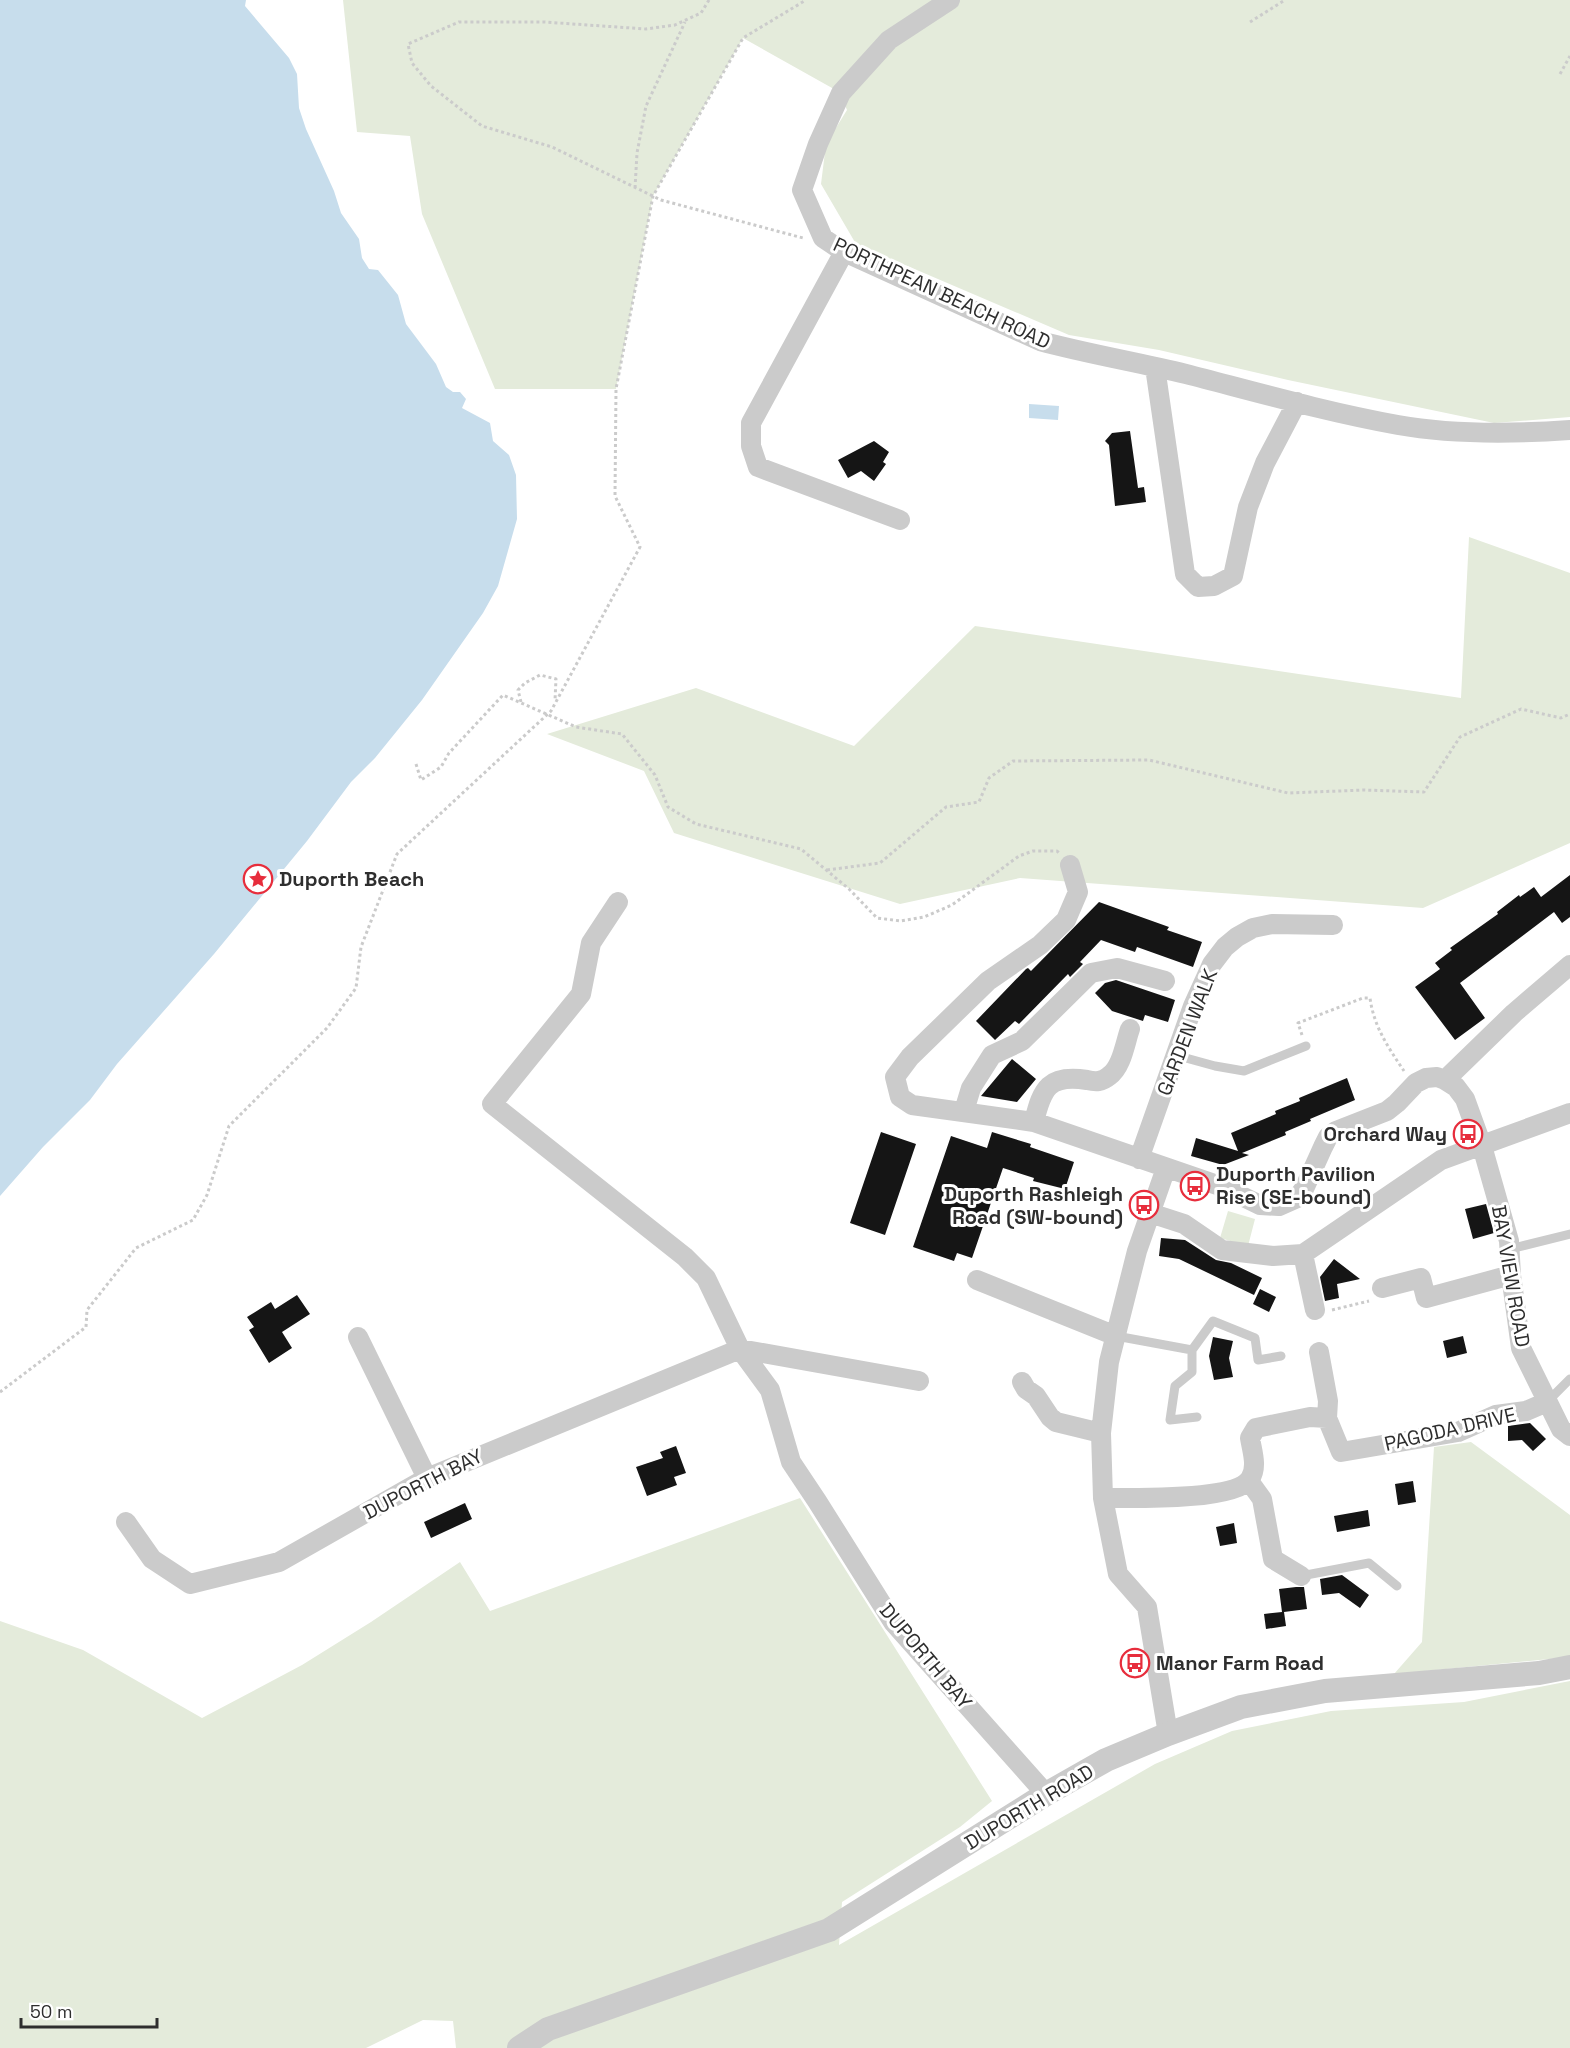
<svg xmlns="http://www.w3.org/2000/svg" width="1570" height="2048" viewBox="0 0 1570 2048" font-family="'Space Grotesk',sans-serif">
<rect width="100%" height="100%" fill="#fff"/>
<path fill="#e4ebdb" d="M 343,0 L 950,0 L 841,93 L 743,38 L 653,196 L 616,389 L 495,389 L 422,214 L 410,136 L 357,132 Z
M 959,0 L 1570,0 L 1570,417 L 1494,423 L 1288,380 L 1159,350 L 1069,335 L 856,244 L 821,184 L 826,144 L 847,110 L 844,103 L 870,69 L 917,28 Z
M 1469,537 L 1570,573 L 1570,843 L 1423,908 L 1020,878 L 900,904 L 674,833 L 644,771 L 547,734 L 696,688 L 854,746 L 975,626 L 1461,698 Z
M 1228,1211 L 1255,1219 L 1248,1246 L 1220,1238 Z
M 1471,1442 L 1570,1515 L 1570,1657 L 1394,1674 L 1422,1642 L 1434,1447 Z
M 800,1498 L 992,1801 L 960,1827 L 842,1902 L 839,1945 L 1155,1764 L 1232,1731 L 1331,1711 L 1464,1702 L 1570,1681 L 1570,2048 L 456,2048 L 453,2021 L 423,2020 L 366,2048 L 0,2048 L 0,1621 L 83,1650 L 202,1718 L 302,1665 L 371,1622 L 460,1562 L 490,1611 Z"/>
<path fill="#c7ddec" d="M 0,0 L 246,0 L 245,6 L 289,58 L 297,74 L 299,108 L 306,129 L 334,191 L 341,213 L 359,239 L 362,258 L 369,269 L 378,270 L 398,295 L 406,324 L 436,364 L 446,387 L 453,392 L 460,392 L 466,399 L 462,408 L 490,423 L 493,441 L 509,455 L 516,475 L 517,519 L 498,586 L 483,613 L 422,700 L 375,758 L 351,782 L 307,841 L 214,954 L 117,1064 L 90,1100 L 43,1147 L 0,1196 Z
M 1029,404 L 1059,406 L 1058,420 L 1029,418 Z"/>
<path fill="#151515" d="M 1130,431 L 1138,488 L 1144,487 L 1146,502 L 1115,506 L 1109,445 L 1105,441 L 1112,433 Z
M 874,441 L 889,452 L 883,462 L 886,464 L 874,481 L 861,471 L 848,478 L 838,460 Z
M 1570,875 L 1570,917 L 1562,923 L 1554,912 L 1460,983 L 1485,1018 L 1455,1040 L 1415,987 L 1440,969 L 1435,963 L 1452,950 L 1450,948 L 1498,914 L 1497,912 L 1519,895 L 1520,897 L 1534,887 L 1541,897 Z
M 1099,902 L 1169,927 L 1167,930 L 1202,942 L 1193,967 L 1137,947 L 1135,952 L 1101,940 L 1080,962 L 1083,964 L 1070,977 L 1068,974 L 1019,1024 L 1015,1021 L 995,1040 L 976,1021 L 1026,969 L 1028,968 L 1031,971 Z
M 1116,980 L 1175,1000 L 1168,1022 L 1145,1015 L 1143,1021 L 1112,1011 L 1095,993 L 1105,983 Z
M 1012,1059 L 1036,1079 L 1017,1102 L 981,1096 Z
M 1347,1078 L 1355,1100 L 1310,1119 L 1311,1121 L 1285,1132 L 1286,1135 L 1242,1153 L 1249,1155 L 1223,1165 L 1191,1156 L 1196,1138 L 1238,1151 L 1231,1133 L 1276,1114 L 1275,1111 L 1300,1101 L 1299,1098 Z
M 881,1132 L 916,1144 L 885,1235 L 850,1223 Z
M 992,1132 L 1031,1144 L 1030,1147 L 1074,1162 L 1065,1189 L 1033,1181 L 1034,1178 L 1003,1168 L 972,1258 L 957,1253 L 954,1261 L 913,1247 L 951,1136 L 987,1148 Z
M 1486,1204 L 1494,1233 L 1473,1239 L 1465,1209 Z
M 1161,1238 L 1185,1240 L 1216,1260 L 1231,1263 L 1262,1278 L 1254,1295 L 1179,1259 L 1159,1256 Z
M 1334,1259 L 1360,1279 L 1337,1284 L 1339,1298 L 1325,1301 L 1320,1277 Z
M 1260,1289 L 1276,1297 L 1269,1312 L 1253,1304 Z
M 297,1295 L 310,1314 L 282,1332 L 292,1348 L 269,1363 L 249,1330 L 254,1327 L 247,1317 L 271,1302 L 275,1309 Z
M 1463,1336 L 1467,1353 L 1447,1358 L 1443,1341 Z
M 1213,1337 L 1233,1341 L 1229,1358 L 1233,1377 L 1214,1380 L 1209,1356 Z
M 1530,1423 L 1546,1439 L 1533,1451 L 1522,1440 L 1508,1441 L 1508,1426 Z
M 676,1446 L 686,1473 L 674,1477 L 677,1485 L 647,1496 L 636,1467 L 663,1458 L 660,1452 Z
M 1413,1481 L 1416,1502 L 1398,1505 L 1395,1484 Z
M 465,1503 L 472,1519 L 431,1538 L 424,1522 Z
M 1368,1510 L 1370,1526 L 1337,1532 L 1334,1516 Z
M 1234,1523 L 1237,1543 L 1220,1546 L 1216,1527 Z
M 1342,1575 L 1369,1595 L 1360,1608 L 1339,1593 L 1322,1595 L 1320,1579 Z
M 1296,1587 L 1304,1587 L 1307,1609 L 1284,1612 L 1286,1626 L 1266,1629 L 1264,1614 L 1282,1612 L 1279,1589 Z"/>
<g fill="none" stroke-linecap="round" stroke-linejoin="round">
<path stroke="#cbcbcb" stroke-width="3" stroke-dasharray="3 3" stroke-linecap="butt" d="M 709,0 L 701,13 L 675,25 L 646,29 L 544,22 L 459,22 L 408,44 L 412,63 L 431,86 L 482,126 L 552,147 L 661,200 L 803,238
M 1250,22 L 1285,0
M 1560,74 L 1570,56
M 635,188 L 637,153 L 646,106 L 685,22
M 521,702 L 518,690 L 525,683 L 540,675 L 556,679 L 555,700
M 416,764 L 421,780 L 441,767 L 449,753 L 503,695 L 576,727 L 622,734 L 655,775 L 668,807 L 696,824 L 801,849 L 849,889 L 877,918 L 901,921 L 924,917 L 952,905 L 1019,856 L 1033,851 L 1057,851 L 1059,853
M 827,870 L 880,863 L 946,807 L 979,802 L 989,778 L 1013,761 L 1149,760 L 1288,793 L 1364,790 L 1424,792 L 1460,737 L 1521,709 L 1561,718 L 1570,714
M 1302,1035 L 1298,1023 L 1363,998 L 1370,998 C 1374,1027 1388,1047 1404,1071
M 1332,1310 L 1369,1301
M 0,1392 L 86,1327 L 87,1310 L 136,1248 L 193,1220 L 207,1195 L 229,1126 L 327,1028 L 356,988 L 361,947 L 397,854 L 551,711 L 640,547 L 615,496 L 616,389 L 653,196 L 743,38 L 806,0"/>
<path stroke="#cbcbcb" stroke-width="9" d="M 1175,1055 L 1215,1066 L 1244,1071 L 1306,1046
M 1510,1249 L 1570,1234
M 1116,1336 L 1192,1350 L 1192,1372 L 1175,1386 L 1170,1420 L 1197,1417
M 1192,1350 L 1213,1321 L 1255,1338 L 1258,1360 L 1281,1356
M 1547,1402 L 1570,1379
M 1301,1576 L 1369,1563 L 1397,1586"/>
<path stroke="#cbcbcb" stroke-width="20" d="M 950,0 L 889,40 L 841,93 L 818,144 L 802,190 L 823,238 L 844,252 L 1040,341 C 1088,354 1137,362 1186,374 C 1256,392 1326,412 1398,425 C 1454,435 1513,434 1570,430
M 844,252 L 751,423 L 751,446 L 758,467 L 900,520
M 1155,367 L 1185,574 L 1198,587 L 1214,586 L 1233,576 L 1248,507 L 1265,463 L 1297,402
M 1070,865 L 1078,892 L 1066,920 L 1040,945 L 988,981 L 910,1057 L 895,1077 L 900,1097 L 912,1105 L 1034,1122 L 1223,1187 L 1260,1205 L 1279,1206 L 1297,1198 L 1304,1189 L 1323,1147 L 1328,1137 L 1336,1131 L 1387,1111 L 1397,1103 L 1416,1083 L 1426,1078 L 1437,1077 L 1445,1080 L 1456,1087 L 1465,1099 L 1482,1146 L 1509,1241 L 1511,1275 L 1521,1348 L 1561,1429 L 1570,1436
M 618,902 L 591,943 L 581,994 L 492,1104 L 685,1257 L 706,1278 L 740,1349 L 770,1390 L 791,1462 L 817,1501 L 893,1622 L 1046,1794
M 1445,1080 L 1514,1013 L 1570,965
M 964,1111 L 971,1088 L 992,1055 L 1022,1041 L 1091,973 L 1117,968 L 1165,981
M 1034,1122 C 1042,1088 1049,1074 1087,1080 C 1096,1082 1102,1082 1109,1076 C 1122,1067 1125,1043 1130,1029
M 1139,1159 L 1193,1006 L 1212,964 L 1225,947 L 1237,937 L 1253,928 L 1272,924 L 1333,925
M 1166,1168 L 1137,1251 L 1109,1362 L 1101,1433 L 1103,1498 L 1118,1574 L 1147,1607 L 1168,1734
M 1150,1213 L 1184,1224 L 1222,1250 L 1273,1256 L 1303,1254 L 1441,1160 L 1570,1113
M 1303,1254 L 1315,1310
M 977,1280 L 1116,1336
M 1382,1288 L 1421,1278 L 1426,1298 L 1511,1275
M 358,1337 L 427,1478
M 1319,1352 L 1328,1401 L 1327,1418
M 1022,1382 L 1026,1389 L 1036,1396 L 1050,1417 L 1056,1422 L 1101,1433
M 1249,1481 L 1262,1499 L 1273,1559 L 1301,1576
M 1103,1498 C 1131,1498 1235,1501 1250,1479 C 1258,1467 1252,1451 1250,1438 L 1256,1428 L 1310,1417 L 1327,1418 L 1341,1452 L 1458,1432 L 1496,1415 L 1526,1411 L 1547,1402
M 126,1522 L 152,1559 L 190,1584 L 279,1562 L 427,1478 L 740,1349 L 919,1381"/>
<path stroke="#cbcbcb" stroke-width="24" d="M 519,2048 L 548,2029 L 829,1930 L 1046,1794 L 1106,1760 L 1168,1734 L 1241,1707 L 1325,1691 L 1539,1673 L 1570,1667"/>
</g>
<defs>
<g id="sight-ring" transform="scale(1.5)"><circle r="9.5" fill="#fff" stroke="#e72d3c" stroke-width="1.5"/><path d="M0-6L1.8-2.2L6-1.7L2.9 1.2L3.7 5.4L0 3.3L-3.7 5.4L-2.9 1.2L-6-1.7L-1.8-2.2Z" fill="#e72d3c"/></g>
<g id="bus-ring" transform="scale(1.5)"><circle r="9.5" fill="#fff" stroke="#e72d3c" stroke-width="1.5"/><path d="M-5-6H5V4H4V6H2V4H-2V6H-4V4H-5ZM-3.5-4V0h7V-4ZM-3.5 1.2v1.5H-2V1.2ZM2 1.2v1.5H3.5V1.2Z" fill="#e72d3c"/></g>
</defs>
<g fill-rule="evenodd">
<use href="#sight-ring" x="258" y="879"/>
<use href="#bus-ring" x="1468" y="1134"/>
<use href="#bus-ring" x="1195" y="1186"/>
<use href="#bus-ring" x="1144" y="1205"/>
<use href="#bus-ring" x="1135" y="1663"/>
</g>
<g text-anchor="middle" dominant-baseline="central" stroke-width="6" stroke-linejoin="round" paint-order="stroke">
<g font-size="20" fill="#2e2e2e" stroke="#fff">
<text transform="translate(942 293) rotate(25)">PORTHPEAN BEACH ROAD</text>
<text transform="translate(1187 1032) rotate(-69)">GARDEN WALK</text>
<text transform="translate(1511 1276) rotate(80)">BAY VIEW ROAD</text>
<text transform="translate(1450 1429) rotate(-13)">PAGODA DRIVE</text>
<text transform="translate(423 1484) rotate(-27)">DUPORTH BAY</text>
<text transform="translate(926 1656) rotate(50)">DUPORTH BAY</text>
<text transform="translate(1029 1807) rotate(-31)">DUPORTH ROAD</text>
</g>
<g font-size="20" font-weight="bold" fill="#2e2e2e" stroke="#fff" text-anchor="start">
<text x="279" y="879">Duporth Beach</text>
<text x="1447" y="1134" text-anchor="end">Orchard Way</text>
<text x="1216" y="1174">Duporth Pavilion<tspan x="1216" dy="23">Rise (SE-bound)</tspan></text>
<text x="1123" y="1194" text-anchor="end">Duporth Rashleigh<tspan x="1123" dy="23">Road (SW-bound)</tspan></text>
<text x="1156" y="1663">Manor Farm Road</text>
</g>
</g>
<path d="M21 2018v9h136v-9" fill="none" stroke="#2e2e2e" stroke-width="3"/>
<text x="30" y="2018" font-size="18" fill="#2e2e2e" stroke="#ffffff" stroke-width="4.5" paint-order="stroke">50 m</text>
</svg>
